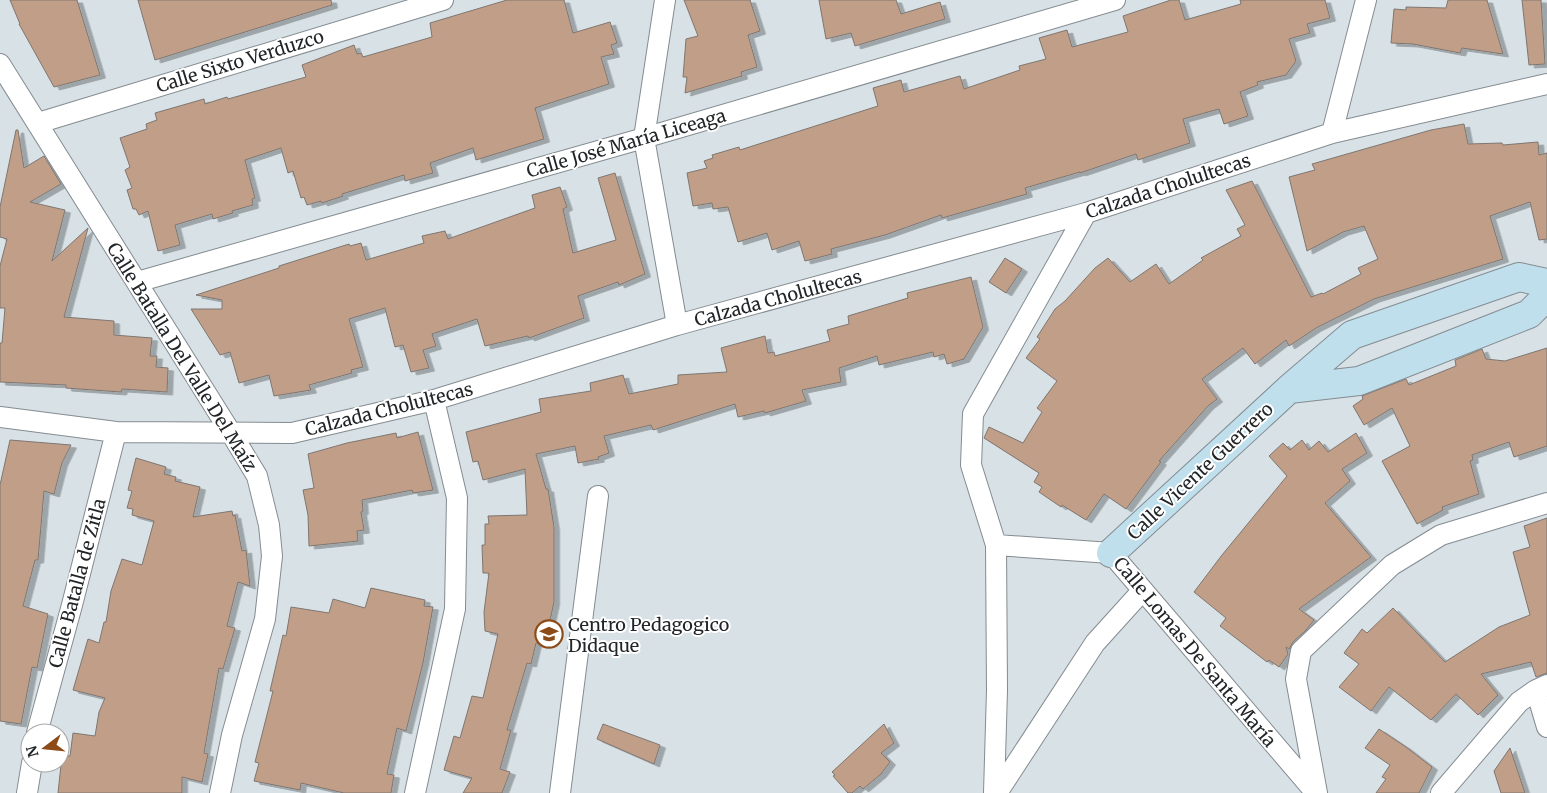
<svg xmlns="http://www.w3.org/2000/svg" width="1547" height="793" viewBox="0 0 1547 793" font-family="Merriweather,serif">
<defs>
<filter id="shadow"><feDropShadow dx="5.5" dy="3" stdDeviation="0" flood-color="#0004"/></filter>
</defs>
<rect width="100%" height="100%" fill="#d8e1e6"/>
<path fill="#c19e87" stroke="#7e7671" filter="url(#shadow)" d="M 10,0 L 77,0 L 100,75 L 54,87 L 19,24 L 20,24 Z
M 138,0 L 331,0 L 332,5 L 155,60 Z
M 507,0 L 564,0 L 573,33 L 610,22 L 617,43 L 611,45 L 614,54 L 601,57 L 609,84 L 535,108 L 544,139 L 476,160 L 473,148 L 430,163 L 433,173 L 405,181 L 404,175 L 342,194 L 343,196 L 322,203 L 321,201 L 307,205 L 304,197 L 301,198 L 293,171 L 288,173 L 281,148 L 245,160 L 255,198 L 252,199 L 253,205 L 232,211 L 233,213 L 213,219 L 212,214 L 175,225 L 180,245 L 158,251 L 148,211 L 139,215 L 136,209 L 133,209 L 127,190 L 132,188 L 125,170 L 130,167 L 120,138 L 147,129 L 146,124 L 157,120 L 155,113 L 204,99 L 205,104 L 227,97 L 228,99 L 306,77 L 302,65 L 354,45 L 357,54 L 361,53 L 363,57 L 432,37 L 430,23 Z
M 684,0 L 750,0 L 760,31 L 748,35 L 757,67 L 741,72 L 742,76 L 685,93 L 687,77 L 683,77 L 686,39 L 698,36 Z
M 819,0 L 896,0 L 901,14 L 940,2 L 945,19 L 855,46 L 851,33 L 826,39 Z
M 1171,0 L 1179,0 L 1185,20 L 1241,4 L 1240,0 L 1325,0 L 1330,18 L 1307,24 L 1310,33 L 1289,39 L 1296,61 L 1286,75 L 1257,82 L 1258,85 L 1240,92 L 1248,116 L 1224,124 L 1219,109 L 1183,119 L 1190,143 L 1138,160 L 1136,154 L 1080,173 L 1080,172 L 1025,188 L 1027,194 L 942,218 L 941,215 L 885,235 L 831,249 L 832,254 L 805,261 L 799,241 L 772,250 L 767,233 L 738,242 L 728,207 L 713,209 L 712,203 L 693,206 L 687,173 L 707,168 L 704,161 L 713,158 L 712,155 L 739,147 L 740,150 L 878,106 L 873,88 L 901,80 L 904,92 L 960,76 L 964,89 L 1020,70 L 1019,66 L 1046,59 L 1039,38 L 1067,30 L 1072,47 L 1128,32 L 1123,16 Z
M 1448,0 L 1487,0 L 1503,54 L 1462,48 L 1460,53 L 1413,44 L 1391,43 L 1394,9 L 1406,10 L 1406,7 L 1446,8 Z
M 1522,0 L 1541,0 L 1545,64 L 1529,65 Z
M 1464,124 L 1468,144 L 1502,143 L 1503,145 L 1538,142 L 1539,155 L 1547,153 L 1547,239 L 1539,240 L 1530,202 L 1490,216 L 1503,259 L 1374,299 L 1316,328 L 1289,346 L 1286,340 L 1255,364 L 1243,348 L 1202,379 L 1217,399 L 1208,406 L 1159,461 L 1161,462 L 1126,509 L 1104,494 L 1086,520 L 1062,505 L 1061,507 L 1039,492 L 1042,487 L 1034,482 L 1039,473 L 984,438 L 989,427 L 1023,443 L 1042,412 L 1037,408 L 1057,381 L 1026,358 L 1040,339 L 1037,337 L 1055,309 L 1065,301 L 1095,268 L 1108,258 L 1130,282 L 1156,264 L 1169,284 L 1203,260 L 1201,258 L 1241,236 L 1237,229 L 1245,225 L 1226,190 L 1252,181 L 1311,297 L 1322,293 L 1323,294 L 1361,274 L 1358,268 L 1378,259 L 1364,226 L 1343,232 L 1307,251 L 1289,177 L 1315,170 L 1312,164 L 1431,130 Z
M 16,130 L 18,130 L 24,168 L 44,156 L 61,184 L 30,202 L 65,210 L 52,261 L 88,228 L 64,317 L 114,321 L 114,335 L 152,338 L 150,356 L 157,356 L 156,367 L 168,368 L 167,392 L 122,389 L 121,392 L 66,388 L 66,385 L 0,382 L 0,343 L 2,343 L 5,308 L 0,308 L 0,266 L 7,239 L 0,237 L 0,207 Z
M 615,173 L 645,274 L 619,285 L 618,282 L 578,296 L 584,318 L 529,338 L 528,336 L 485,346 L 477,319 L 432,334 L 436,346 L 423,350 L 429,368 L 411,372 L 403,345 L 395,347 L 385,308 L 349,319 L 363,367 L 351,370 L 352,373 L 309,385 L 311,390 L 274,396 L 269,375 L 239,383 L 230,352 L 220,355 L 191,309 L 222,309 L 222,300 L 196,295 L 279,268 L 279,266 L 349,244 L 350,246 L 361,243 L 366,260 L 424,243 L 422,236 L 445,231 L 448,239 L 535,208 L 532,195 L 560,187 L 567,207 L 563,209 L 573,253 L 616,240 L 598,178 Z
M 1005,258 L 1022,269 L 1006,293 L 989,282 Z
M 971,277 L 983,327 L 964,359 L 947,364 L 944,354 L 934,357 L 933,352 L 879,365 L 877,356 L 839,368 L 841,382 L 802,390 L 806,401 L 765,413 L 764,411 L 738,417 L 735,404 L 653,430 L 651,425 L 604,436 L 609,453 L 598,457 L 599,459 L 578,463 L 575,446 L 536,454 L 546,489 L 548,489 L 554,527 L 554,602 L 551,616 L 542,645 L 536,643 L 531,664 L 527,663 L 507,730 L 511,730 L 500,769 L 510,772 L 502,793 L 463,793 L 472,778 L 444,770 L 454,736 L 460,738 L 472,696 L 483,698 L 498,634 L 485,631 L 484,612 L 489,573 L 483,573 L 482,545 L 485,545 L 485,524 L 489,524 L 488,516 L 527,515 L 525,469 L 483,480 L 478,461 L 473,462 L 466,432 L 541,412 L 539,399 L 591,391 L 590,383 L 623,375 L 629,394 L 678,384 L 678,375 L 727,372 L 721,348 L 765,336 L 768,353 L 774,352 L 775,356 L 830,341 L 827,330 L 849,324 L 848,316 L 908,298 L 907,293 Z
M 1547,348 L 1547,446 L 1514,457 L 1509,442 L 1472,455 L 1473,460 L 1470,461 L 1479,494 L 1442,507 L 1443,510 L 1417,524 L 1382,461 L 1410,446 L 1392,408 L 1364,425 L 1353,406 L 1363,399 L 1362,396 L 1406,379 L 1409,385 L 1456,366 L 1455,360 L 1482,349 L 1486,359 L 1505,361 Z
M 418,432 L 433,490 L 413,493 L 412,490 L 362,500 L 363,511 L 361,512 L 364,530 L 357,531 L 358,541 L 309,546 L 308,515 L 303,490 L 314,488 L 308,454 L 347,443 L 396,433 L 397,438 Z
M 1356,433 L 1367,453 L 1342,469 L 1350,481 L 1325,503 L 1371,557 L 1299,609 L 1314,620 L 1306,630 L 1293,642 L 1289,649 L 1286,647 L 1288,654 L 1279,667 L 1269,660 L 1267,662 L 1220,626 L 1226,618 L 1194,592 L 1222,555 L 1287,476 L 1269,456 L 1283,443 L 1290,450 L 1302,440 L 1309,450 L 1319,441 L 1328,452 Z
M 10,440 L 71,445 L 62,463 L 54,494 L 44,491 L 38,560 L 35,560 L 23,606 L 48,614 L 37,668 L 32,667 L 21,724 L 0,721 L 0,485 Z
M 136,458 L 166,467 L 164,474 L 176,477 L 175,481 L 200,487 L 193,517 L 232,511 L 233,516 L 235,515 L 242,551 L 246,550 L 250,586 L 238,582 L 227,626 L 235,628 L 223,669 L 219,668 L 204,753 L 208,754 L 202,782 L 182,777 L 182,793 L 58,793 L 62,756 L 70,756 L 73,733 L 95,736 L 99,712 L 105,698 L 73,690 L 88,639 L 99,643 L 104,622 L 106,622 L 111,591 L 122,559 L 142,565 L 154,521 L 132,515 L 133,509 L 127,508 L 132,491 L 128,490 Z
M 1547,518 L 1547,673 L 1536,677 L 1531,662 L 1481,674 L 1498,695 L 1478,715 L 1456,694 L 1431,720 L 1389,687 L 1371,711 L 1339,687 L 1359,664 L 1344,653 L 1362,629 L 1367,633 L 1393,608 L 1445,662 L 1499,627 L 1530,615 L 1513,552 L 1530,547 L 1524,526 Z
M 371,588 L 425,600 L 424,606 L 433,607 L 423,663 L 406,731 L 397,728 L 387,774 L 394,775 L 391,793 L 344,793 L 301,783 L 300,790 L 254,781 L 259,763 L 255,762 L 273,691 L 270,691 L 283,635 L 286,636 L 291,607 L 329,613 L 333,599 L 365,608 Z
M 603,724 L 660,745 L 654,764 L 597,739 Z
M 884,724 L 894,743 L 881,753 L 890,762 L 881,774 L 863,789 L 860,786 L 852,793 L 848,793 L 833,776 L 835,775 L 832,772 Z
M 1379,729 L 1406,747 L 1432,767 L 1419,793 L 1376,793 L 1386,779 L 1382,777 L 1390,765 L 1365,748 Z
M 1510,748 L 1525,793 L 1501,793 L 1494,771 Z"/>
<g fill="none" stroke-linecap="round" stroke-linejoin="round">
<g stroke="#848c91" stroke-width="22">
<path id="street" d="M 665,0 L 644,138 L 677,325
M 0,64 L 231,433 L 257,476 L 269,525 L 272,556 L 265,619 L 232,735 L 220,793
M 38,123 L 443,0
M 1332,133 L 1366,0
M 137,282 L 644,138 L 1115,0
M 0,417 L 116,432 L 292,433 L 434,400 L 677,325 L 1086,213 L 1332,133 L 1547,84
M 996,545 L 1111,553 L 1316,793
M 1536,690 L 1547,727
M 37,733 L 72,605 L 116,432
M 27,793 L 32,763
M 415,793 L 455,609 L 457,498 L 434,400
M 560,793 L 598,496
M 994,793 L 997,690 L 996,545 L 971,465 L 973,414 L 1086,213
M 997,793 L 1095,643 L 1142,591
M 1317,793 L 1296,679 L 1301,651 L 1392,565 L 1441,535 L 1547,503
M 1441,793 L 1519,702 L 1536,690 L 1547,685"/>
</g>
<g stroke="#848c91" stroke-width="30">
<path id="secondary" d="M 1289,389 L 1359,381 L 1529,314 L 1547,296
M 1111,553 L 1289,389 L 1352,335 L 1519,277 L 1547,283"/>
</g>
<use href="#street" stroke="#fff" stroke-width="20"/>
<use href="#secondary" stroke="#bfdfec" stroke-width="28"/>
</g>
<defs>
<g id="school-ring" transform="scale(1.4375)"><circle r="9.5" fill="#fff" stroke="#8d4b18" stroke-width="1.5"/><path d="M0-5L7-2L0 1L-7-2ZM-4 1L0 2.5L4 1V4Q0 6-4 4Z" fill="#8d4b18"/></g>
</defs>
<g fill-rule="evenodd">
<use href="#school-ring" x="549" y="634"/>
</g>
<g text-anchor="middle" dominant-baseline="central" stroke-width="4" stroke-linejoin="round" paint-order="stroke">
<g font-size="18" fill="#222527" stroke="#fff">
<text transform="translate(240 61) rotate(-17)">Calle Sixto Verduzco</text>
<text transform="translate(626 143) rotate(-16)">Calle José María Liceaga</text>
<text transform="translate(1168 186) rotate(-18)">Calzada Cholultecas</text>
<text transform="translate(778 298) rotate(-15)">Calzada Cholultecas</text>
<text transform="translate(182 357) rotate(58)">Calle Batalla Del Valle Del Maíz</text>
<text transform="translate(389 409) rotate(-14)">Calzada Cholultecas</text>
<text transform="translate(1200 471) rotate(-43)">Calle Vicente Guerrero</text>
<text transform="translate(77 583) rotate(-75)">Calle Batalla de Zitla</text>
<text transform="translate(1195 652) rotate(50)">Calle Lomas De Santa María</text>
</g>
<g font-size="18" fill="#222527" stroke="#fff" text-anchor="start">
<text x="568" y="624">Centro Pedagogico<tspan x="568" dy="21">Didaque</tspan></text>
</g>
</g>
<g transform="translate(45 748) rotate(254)"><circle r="24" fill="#ffffff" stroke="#a7a8a9"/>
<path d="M0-4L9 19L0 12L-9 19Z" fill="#8d4b18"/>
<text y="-8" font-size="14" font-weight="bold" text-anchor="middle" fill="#222527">N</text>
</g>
</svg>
